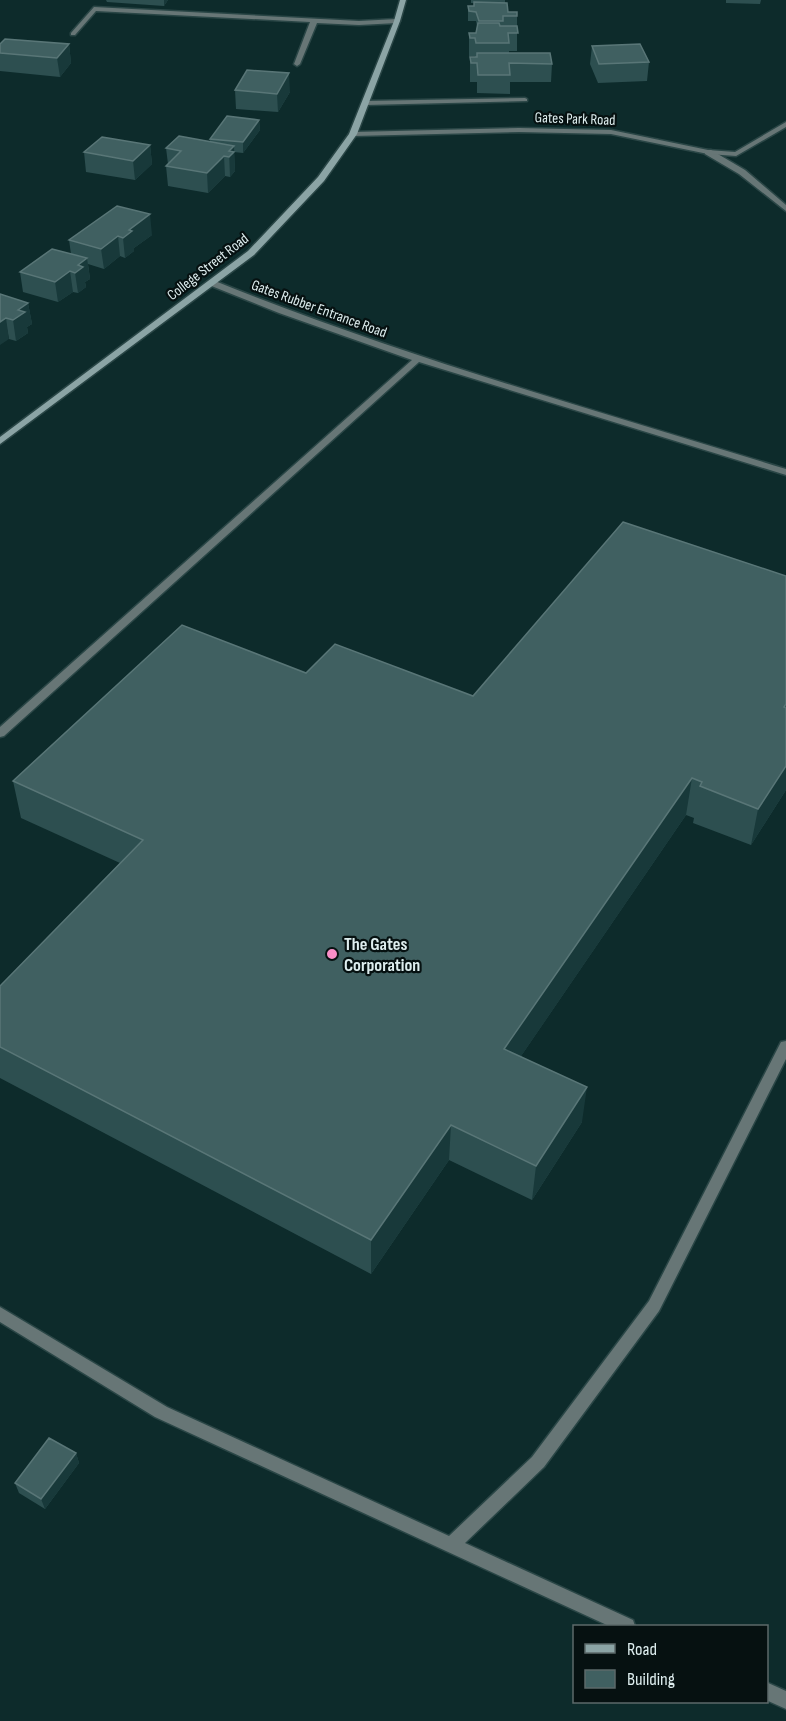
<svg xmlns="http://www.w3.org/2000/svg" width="786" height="1721" viewBox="0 0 786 1721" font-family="'Sofia Sans Condensed',sans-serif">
<rect width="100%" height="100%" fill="#0d2b2b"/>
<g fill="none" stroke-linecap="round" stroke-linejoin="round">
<g stroke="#2a4646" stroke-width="3">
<path id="lane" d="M 94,7 L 359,21 L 397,19 L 400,21 L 397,23 L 359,25 L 317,23 L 300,64 L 297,66 L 294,64 L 310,22 L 96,11 L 75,35 L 71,35 L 71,33 Z
M 525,98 L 527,99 L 527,101 L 365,105 L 362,103 L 365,101 Z
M 705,150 L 711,150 L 745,170 L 786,205 L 786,211 L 739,174 L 705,154 Z
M 209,281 L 215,281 C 401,356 594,410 786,469 L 786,475 L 419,362 L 4,736 L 0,737 L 0,727 L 412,360 L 279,313 L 209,285 Z
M 786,1041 L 786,1059 L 659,1311 L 544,1467 L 465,1543 L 633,1620 L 635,1626 L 609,1626 L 155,1417 L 0,1322 L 0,1307 L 167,1407 L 449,1536 L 532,1457 L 649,1301 L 781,1042 Z
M 766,1682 L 786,1691 L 786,1709 L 766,1700 Z"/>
</g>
<g stroke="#2a4646" stroke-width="3">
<path id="street" d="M 786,122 L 786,127 L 736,156 L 708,154 L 611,134 L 519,132 L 353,136 L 349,134 L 353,132 L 519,128 L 611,130 L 708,150 L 735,152 Z"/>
</g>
<g stroke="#2a4646" stroke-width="3">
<path id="secondary" d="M 400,0 L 406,0 L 400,21 L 357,134 L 324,181 L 254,255 L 0,444 L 0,437 L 248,251 L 318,177 L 349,134 L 394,21 Z"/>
</g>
<use href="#lane" fill="#677676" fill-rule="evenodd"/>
<use href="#street" fill="#677676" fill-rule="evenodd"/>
<use href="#secondary" fill="#8ba4a5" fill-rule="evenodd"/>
</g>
<path fill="#2d4f50" d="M 106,0 L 168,0 L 164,6 L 107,2 Z
M 471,0 L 506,0 L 505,0 L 505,3 L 508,12 L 517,16 L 517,51 L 509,51 L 509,53 L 552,64 L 551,82 L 510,82 L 510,94 L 477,93 L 477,82 L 470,82 L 470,57 L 475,57 L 475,56 L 469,56 L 469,33 L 476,33 L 477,26 L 476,21 L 468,21 L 468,6 L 474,6 L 474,3 L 471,3 Z
M 726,0 L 761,0 L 760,4 L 726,3 Z
M 0,44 L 69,44 L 71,63 L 60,77 L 0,71 Z
M 592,46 L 649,62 L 647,81 L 598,83 L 590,64 Z
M 235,90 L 290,92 L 278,112 L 236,109 Z
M 259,120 L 260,130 L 243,153 L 234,152 L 235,171 L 230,177 L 225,176 L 208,193 L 168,186 L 166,166 L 168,164 L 166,148 L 210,142 L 210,139 Z
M 150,145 L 152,164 L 135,180 L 86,172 L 84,152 Z
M 152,235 L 134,248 L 134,251 L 125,258 L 120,256 L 104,269 L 88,264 L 90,279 L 85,282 L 86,287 L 78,293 L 73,292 L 58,302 L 23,292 L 20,272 L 71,254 L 69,240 Z
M 0,294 L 28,303 L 32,324 L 27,327 L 28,333 L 16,341 L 9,339 Z
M 786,576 L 786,790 L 751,845 L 693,823 L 694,818 L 686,815 L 521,1056 L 582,1122 L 532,1200 L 449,1160 L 371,1274 L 0,1078 L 0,986 L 120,863 L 21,818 L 13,781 L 306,673 L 473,696 Z
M 76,1453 L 79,1463 L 45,1509 L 19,1493 L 15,1483 Z"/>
<path fill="#18393a" d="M 164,0 L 168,0 L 164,6 Z
M 69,44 L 71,63 L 60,77 L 57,58 Z
M 289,73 L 290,92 L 278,112 L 277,94 Z
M 259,120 L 260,130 L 243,153 L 243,142 Z
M 150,145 L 152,164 L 135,180 L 133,161 Z
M 234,146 L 235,171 L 230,177 L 229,151 Z
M 224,156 L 225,176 L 208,193 L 207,173 Z
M 150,214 L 152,235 L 134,248 L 134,251 L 125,258 L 123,238 L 129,230 Z
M 118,236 L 120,256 L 104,269 L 101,249 Z
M 87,258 L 90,279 L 85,282 L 86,287 L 78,293 L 75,273 L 78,265 Z
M 70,271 L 73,292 L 58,302 L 55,282 Z
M 28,303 L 32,324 L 27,327 L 28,333 L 16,341 L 13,320 L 18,310 Z
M 6,318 L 9,339 L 0,345 L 0,322 Z
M 786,766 L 786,790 L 751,845 L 758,809 Z
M 692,778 L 686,815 L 502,1084 L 504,1049 Z
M 587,1087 L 582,1122 L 532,1200 L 536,1166 Z
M 451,1125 L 449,1160 L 371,1274 L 371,1240 Z
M 76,1453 L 79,1463 L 45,1509 L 41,1499 Z"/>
<path fill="#406061" stroke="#597677" stroke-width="1.5" d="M 474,2 L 507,3 L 508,12 L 517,12 L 517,16 L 503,16 L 503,21 L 479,21 L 476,12 L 469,11 L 468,6 L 474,6 Z
M 478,23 L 499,23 L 500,26 L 517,26 L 518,33 L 508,33 L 509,43 L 476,43 L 475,38 L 470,38 L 469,33 L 476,33 Z
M 5,39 L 69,44 L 57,58 L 0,53 L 0,44 Z
M 640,44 L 649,62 L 599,64 L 592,46 Z
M 477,53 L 550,53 L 552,64 L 509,63 L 510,75 L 478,75 L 477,63 L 471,63 L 470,57 L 477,57 Z
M 247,70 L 289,73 L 277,94 L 235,90 Z
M 227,116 L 259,120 L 243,142 L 210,139 Z
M 179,136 L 234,146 L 229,151 L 234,152 L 229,157 L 224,156 L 207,173 L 166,166 L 181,151 L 166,148 Z
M 102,137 L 150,145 L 133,161 L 84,152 Z
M 117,206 L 150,214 L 129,230 L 132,231 L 123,238 L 118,236 L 101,249 L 69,240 Z
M 52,249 L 87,258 L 78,265 L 83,267 L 75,273 L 70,271 L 55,282 L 20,272 Z
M 0,294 L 28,303 L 18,310 L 25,312 L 13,320 L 6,318 L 0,322 Z
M 623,522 L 786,576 L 786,704 L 784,707 L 786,708 L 786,766 L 758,809 L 700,786 L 702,782 L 692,778 L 504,1049 L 587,1087 L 536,1166 L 451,1125 L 371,1240 L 0,1047 L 0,986 L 143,840 L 13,781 L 182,625 L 306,673 L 335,644 L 473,696 Z
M 49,1438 L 76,1453 L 41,1499 L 15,1483 Z"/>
<circle fill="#f98fc8" stroke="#061111" stroke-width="2" cx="332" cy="954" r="6"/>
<g text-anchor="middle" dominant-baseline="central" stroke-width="4.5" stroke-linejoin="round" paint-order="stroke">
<g font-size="15" fill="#deeeef" stroke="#061111">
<text transform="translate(575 119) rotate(2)">Gates Park Road</text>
<text transform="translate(208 267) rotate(-38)">College Street Road</text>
<text transform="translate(319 309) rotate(20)">Gates Rubber Entrance Road</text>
</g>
<g font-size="18" font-weight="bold" fill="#deeeef" stroke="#061111" text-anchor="start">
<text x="344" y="944">The Gates<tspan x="344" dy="21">Corporation</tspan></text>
</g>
</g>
<rect x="573" y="1625" width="195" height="78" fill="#061111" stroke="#5c696a" stroke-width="1.5"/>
<rect x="585" y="1644" width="30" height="9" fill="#8ba4a5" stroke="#5c696a" stroke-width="1.5"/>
<text x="627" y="1655" font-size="18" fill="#deeeef">Road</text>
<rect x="585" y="1670" width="30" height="18" fill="#406061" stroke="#5c696a" stroke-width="1.5"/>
<text x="627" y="1685" font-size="18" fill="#deeeef">Building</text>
</svg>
